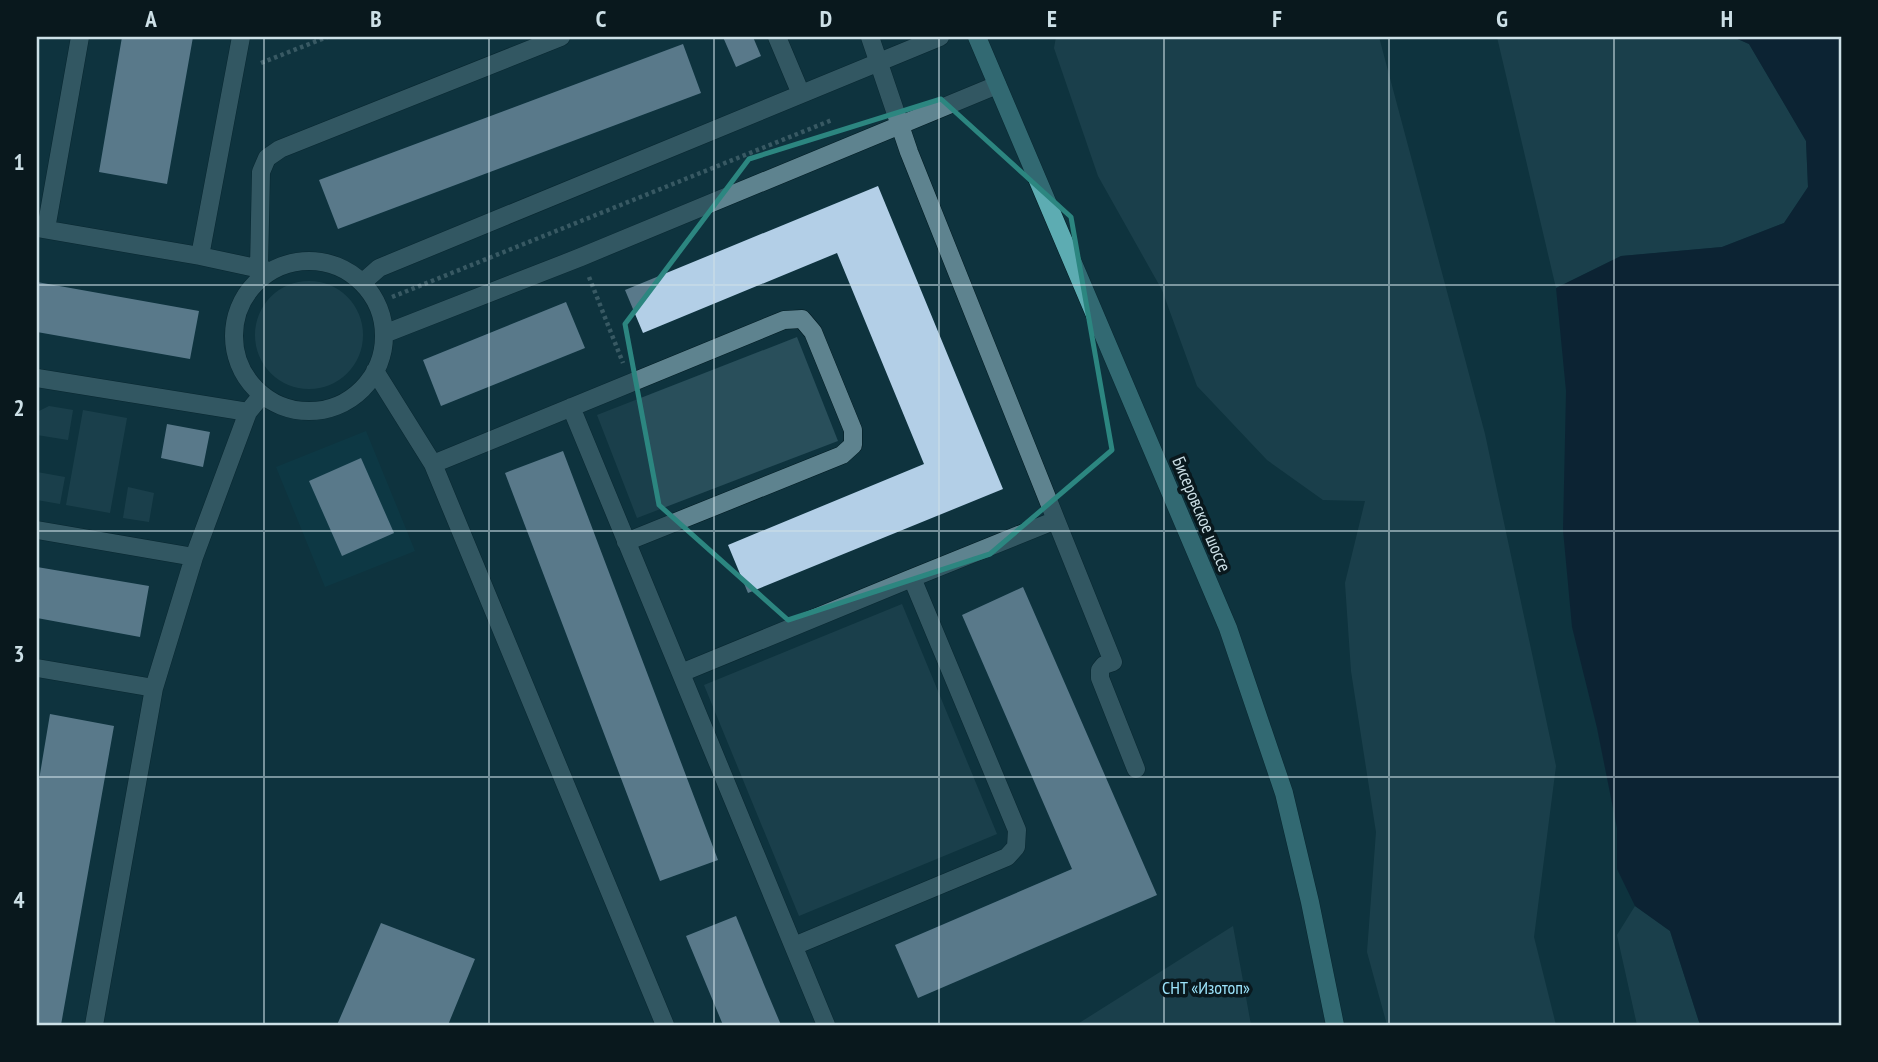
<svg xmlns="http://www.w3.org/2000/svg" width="1878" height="1062" viewBox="0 0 1878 1062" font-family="'PT Sans Narrow',sans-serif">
<rect width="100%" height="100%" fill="#0e333e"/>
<path fill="#0d3f4c" d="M 366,431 L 415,551 L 325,587 L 276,467 Z"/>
<path fill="#294f5b" d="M 1056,37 L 1379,37 L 1485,434 L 1556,766 L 1534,937 L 1556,1025 L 1387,1025 L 1367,952 L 1376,832 L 1351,671 L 1345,583 L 1365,501 L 1323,500 L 1267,460 L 1197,386 L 1162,290 L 1098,176 L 1054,48 Z
M 1497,37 L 1733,37 L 1749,44 L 1806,141 L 1808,187 L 1784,223 L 1722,247 L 1621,256 L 1556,288 Z
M255 335a54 54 0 1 1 108 0a54 54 0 1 1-108 0Z
M 797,337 L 838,441 L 637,518 L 597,415 Z
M 49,406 L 73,410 L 68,440 L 37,435 L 37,412 Z
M 83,410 L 127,418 L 110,513 L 66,505 Z
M 37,472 L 65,477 L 60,504 L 37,500 Z
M 128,487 L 154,493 L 149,522 L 123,518 Z
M 902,604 L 997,834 L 799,916 L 704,685 Z
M 1635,906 L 1670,931 L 1700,1025 L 1637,1025 L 1617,935 Z
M 1233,926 L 1251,1025 L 1076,1025 Z"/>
<path fill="#091027" d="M 1733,37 L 1841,37 L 1841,1025 L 1700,1025 L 1670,931 L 1635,906 L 1617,869 L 1617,828 L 1597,728 L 1572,627 L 1563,530 L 1566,391 L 1556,288 L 1621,256 L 1722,247 L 1784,223 L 1808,187 L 1806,141 L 1749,44 Z"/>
<path fill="#b3cfe7" d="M 122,37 L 193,37 L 167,184 L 99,172 Z
M 723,37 L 753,37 L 761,56 L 736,67 Z
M 683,44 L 701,93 L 338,229 L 319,180 Z
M 878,186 L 1003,489 L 748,593 L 728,545 L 924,464 L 837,253 L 643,333 L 625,290 Z
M 37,282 L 199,311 L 190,359 L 37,332 Z
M 566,302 L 585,348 L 441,406 L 423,360 Z
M 167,424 L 210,432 L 203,467 L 161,458 Z
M 563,451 L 718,860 L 660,881 L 505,473 Z
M 361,458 L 394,533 L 342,556 L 309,481 Z
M 37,567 L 149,586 L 140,637 L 37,618 Z
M 1023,587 L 1157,895 L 918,998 L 895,945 L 1072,869 L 962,615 Z
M 50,714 L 114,726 L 61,1025 L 37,1025 L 37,792 Z
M 736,916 L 765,987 L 781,1025 L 723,1025 L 686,936 Z
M 381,923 L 475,959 L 448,1025 L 337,1025 Z"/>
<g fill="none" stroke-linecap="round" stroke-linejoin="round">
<g stroke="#001a21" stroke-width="19">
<path id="minor" d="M 777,37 L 801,94
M 37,228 L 200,256 L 270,271
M 46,229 L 80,37
M 200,256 L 241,37
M234 336a75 75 0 1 1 150 0a75 75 0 1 1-150 0Z
M 259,268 L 261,172 L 267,158 L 280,149 L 561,37
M 362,283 L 379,268 L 940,37
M 384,334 L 581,257 L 997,85
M 375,371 L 433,464 L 665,1025
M 37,378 L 248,412
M 571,407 L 826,1025
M 433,464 L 784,320 L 802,319 L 813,332 L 853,430 L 853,445 L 842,455 L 626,542
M 1056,520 L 1113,662 L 1104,665 L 1100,670 L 1100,678 L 1136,769
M 37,530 L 194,557
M 37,668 L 154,688
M 681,673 L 912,578
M 794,946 L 1007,857 L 1016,847 L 1017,830 L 912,578 L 1056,520 L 909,152 L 870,37
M 94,1025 L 154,688 L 194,557 L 248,412 L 262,395"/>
</g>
<g stroke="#001a21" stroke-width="19">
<path id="major" d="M 977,37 L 1228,628 L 1284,793 L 1310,902 L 1335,1025"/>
</g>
<path stroke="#6b8891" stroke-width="4.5" stroke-dasharray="3.5 3.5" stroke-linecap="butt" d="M 261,63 L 327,37
M 589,277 L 623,363
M 392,297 L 832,120"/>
<use href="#minor" stroke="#5e838f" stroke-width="18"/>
<use href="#major" stroke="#5dacb2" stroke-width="18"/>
</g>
<path d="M0 0H1878V1062H0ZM 941,99 L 1071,217 L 1112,450 L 990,554 L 788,620 L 659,505 L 625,324 L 749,159 Z" fill="#0e333e" fill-opacity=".55" fill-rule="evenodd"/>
<path fill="none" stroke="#2c8680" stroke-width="5" stroke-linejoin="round" d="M 941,99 L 1071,217 L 1112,450 L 990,554 L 788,620 L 659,505 L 625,324 L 749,159 Z"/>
<path fill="none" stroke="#cde0e7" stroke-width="2" stroke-opacity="0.55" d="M 264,37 L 264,1025M 489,37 L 489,1025M 714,37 L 714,1025M 939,37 L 939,1025M 1164,37 L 1164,1025M 1389,37 L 1389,1025M 1614,37 L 1614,1025M 37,285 L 1841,285M 37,531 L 1841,531M 37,777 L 1841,777"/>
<g text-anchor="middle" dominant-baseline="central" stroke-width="7" stroke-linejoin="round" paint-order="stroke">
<g font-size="18" fill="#cde0e7" stroke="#09181d">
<text transform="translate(1202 514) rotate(67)">Бисеровское шоссе</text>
</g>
<g font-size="18" fill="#9ce3fa" stroke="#09181d">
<text x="1206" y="987">СНТ «Изотоп»</text>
</g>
</g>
<rect width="1878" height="1062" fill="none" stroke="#09181d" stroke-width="77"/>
<rect x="38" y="38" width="1802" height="986" fill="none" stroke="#cde0e7" stroke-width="2.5"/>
<g font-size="23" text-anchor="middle" font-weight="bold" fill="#cde0e7">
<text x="151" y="27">A</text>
<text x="376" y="27">B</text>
<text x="601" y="27">C</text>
<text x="826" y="27">D</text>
<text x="1052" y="27">E</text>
<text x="1277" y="27">F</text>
<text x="1502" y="27">G</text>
<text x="1727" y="27">H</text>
<text x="19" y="170">1</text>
<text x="19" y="416">2</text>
<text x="19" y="662">3</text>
<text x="19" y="908">4</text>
</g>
</svg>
